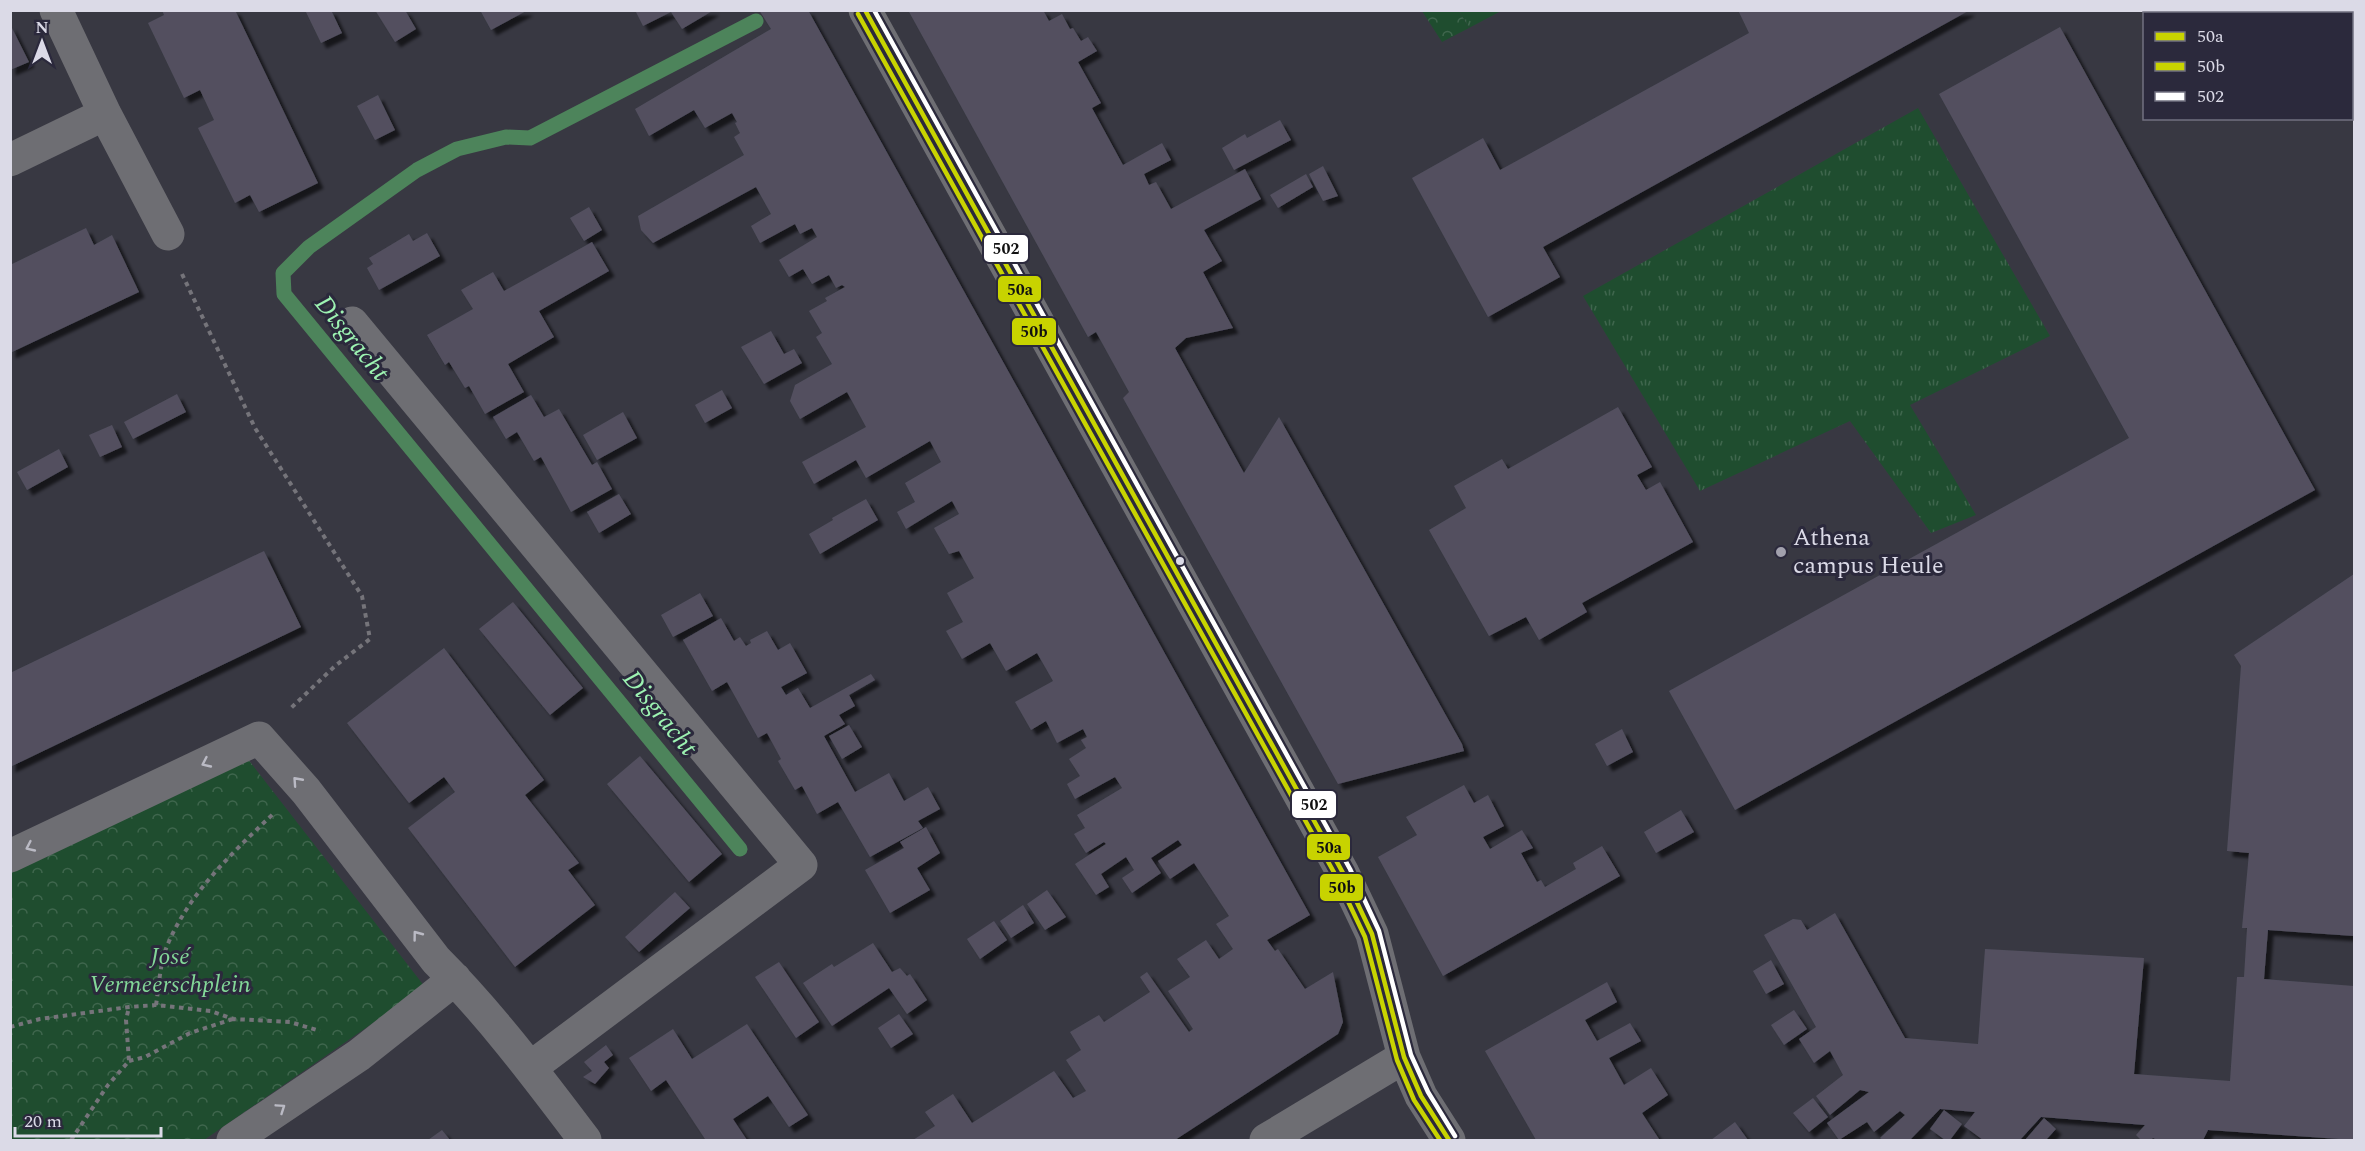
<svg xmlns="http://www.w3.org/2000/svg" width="2365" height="1151" viewBox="0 0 2365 1151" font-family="Spectral,serif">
<defs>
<pattern id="grass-tufts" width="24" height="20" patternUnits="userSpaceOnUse" patternTransform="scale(1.5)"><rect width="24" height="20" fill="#1f4d2f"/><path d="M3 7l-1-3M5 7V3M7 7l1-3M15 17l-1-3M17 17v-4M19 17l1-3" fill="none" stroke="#3f664d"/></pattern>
<pattern id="forest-crowns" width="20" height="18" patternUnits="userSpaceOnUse" patternTransform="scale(1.5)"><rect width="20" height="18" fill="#1f4d2f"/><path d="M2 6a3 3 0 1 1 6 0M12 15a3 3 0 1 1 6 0" fill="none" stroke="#3f664d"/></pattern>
<filter id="shadow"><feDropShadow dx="5.5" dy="5.5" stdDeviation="1.5" flood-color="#0009"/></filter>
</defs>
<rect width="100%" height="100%" fill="#383842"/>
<path fill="url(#grass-tufts)" d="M 1459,11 L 1501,11 L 1469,28 Z
M 1918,108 L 2050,336 L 1910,405 L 1976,515 L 1931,533 L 1850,421 L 1700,491 L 1583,296 Z"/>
<path fill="url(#forest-crowns)" d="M 1422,11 L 1459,11 L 1469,28 L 1442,42 Z
M 247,758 L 425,987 L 204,1140 L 11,1140 L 11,872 Z"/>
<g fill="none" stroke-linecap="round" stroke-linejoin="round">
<path stroke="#4d845b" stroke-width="15" d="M 740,849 L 284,294 L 283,273 L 309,247 L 417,170 L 457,149 L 506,137 L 530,138 L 756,21"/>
</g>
<path fill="#52505f" filter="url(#shadow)" d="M 162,10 L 235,10 L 318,183 L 259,212 L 250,195 L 235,203 L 198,128 L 214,120 L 200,90 L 184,98 L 148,23 L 164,15 Z
M 305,10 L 331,10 L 342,33 L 321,43 Z
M 375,10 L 405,10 L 416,29 L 395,42 Z
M 480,10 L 528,10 L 491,30 Z
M 635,10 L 714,10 L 682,29 L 671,12 L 643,26 Z
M 759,10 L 808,10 L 1310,915 L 1267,940 L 1275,951 L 1278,949 L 1305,989 L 1333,972 L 1343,1022 L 1338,1034 L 1175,1140 L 913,1140 L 935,1126 L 925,1112 L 953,1094 L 972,1123 L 1054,1071 L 1073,1098 L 1086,1091 L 1066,1060 L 1081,1050 L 1070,1032 L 1099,1015 L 1104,1022 L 1150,992 L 1140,977 L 1147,972 L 1189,1032 L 1193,1029 L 1168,991 L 1190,977 L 1177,959 L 1206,940 L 1219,959 L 1233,949 L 1216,924 L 1229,916 L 1194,863 L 1170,879 L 1158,861 L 1182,845 L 1178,840 L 1151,858 L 1161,873 L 1132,893 L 1122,878 L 1134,870 L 1126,857 L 1101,874 L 1109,887 L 1096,895 L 1075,864 L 1106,844 L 1104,842 L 1086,853 L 1074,834 L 1085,828 L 1077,815 L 1122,788 L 1115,777 L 1075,799 L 1067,784 L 1080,776 L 1069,759 L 1086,748 L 1081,740 L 1087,737 L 1083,729 L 1057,743 L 1046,721 L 1031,730 L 1015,702 L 1053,681 L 1037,653 L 1006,671 L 990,643 L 962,659 L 946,631 L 963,622 L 947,593 L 974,578 L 959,551 L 949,554 L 934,528 L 959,514 L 952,501 L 906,529 L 897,512 L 915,502 L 905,483 L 941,462 L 930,441 L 866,478 L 856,460 L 814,484 L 802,462 L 866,427 L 847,392 L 800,419 L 790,401 L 795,385 L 832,364 L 816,337 L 822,333 L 809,311 L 827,301 L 825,298 L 845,287 L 842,285 L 836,288 L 829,275 L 812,284 L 803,269 L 789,277 L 779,260 L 817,237 L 812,228 L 800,234 L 795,224 L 760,243 L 751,226 L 771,214 L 756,187 L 653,243 L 641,230 L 638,216 L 744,155 L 734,137 L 740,133 L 735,123 L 737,122 L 732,113 L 705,128 L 694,110 L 649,136 L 635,109 L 771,29 Z
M 908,10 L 1043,10 L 1049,21 L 1062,14 L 1070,29 L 1073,28 L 1081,41 L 1088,37 L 1097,51 L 1078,62 L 1101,103 L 1092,108 L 1123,165 L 1162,143 L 1171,160 L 1144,174 L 1149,185 L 1156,182 L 1171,209 L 1245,169 L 1261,199 L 1204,230 L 1222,261 L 1203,272 L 1233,328 L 1186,338 L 1175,348 L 1244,473 L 1279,417 L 1462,744 L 1464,751 L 1338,784 L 1123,398 L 1129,392 L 1096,332 L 1088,337 Z
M 1738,10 L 1970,10 L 1543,247 L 1560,277 L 1488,317 L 1412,178 L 1483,138 L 1500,170 L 1749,33 Z
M 10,24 L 29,62 L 10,70 Z
M 2060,27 L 2315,490 L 1735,810 L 1669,691 L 2129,438 L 1939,94 Z
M 378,95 L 395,130 L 375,140 L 357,106 Z
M 1280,120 L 1291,140 L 1234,170 L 1222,148 L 1245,134 L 1247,138 Z
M 1323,166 L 1338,196 L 1323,201 L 1309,174 Z
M 1306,174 L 1313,187 L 1278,208 L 1270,195 Z
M 589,207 L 602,230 L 584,241 L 570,218 Z
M 86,228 L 94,245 L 112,235 L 139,292 L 10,353 L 10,265 Z
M 427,233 L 440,256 L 379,290 L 367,268 L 373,264 L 369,258 L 409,234 L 413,241 Z
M 592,242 L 609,271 L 539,311 L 554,337 L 508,364 L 524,392 L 485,414 L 469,386 L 465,388 L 449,362 L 445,365 L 427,335 L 473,309 L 461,290 L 493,272 L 504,291 Z
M 771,331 L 784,354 L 794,349 L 802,363 L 764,384 L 741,347 Z
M 722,390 L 732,408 L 705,423 L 695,405 Z
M 177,394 L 186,412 L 133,439 L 124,422 Z
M 531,395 L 544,417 L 559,409 L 592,465 L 597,462 L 612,489 L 571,512 L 541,457 L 534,461 L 517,432 L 506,439 L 493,417 Z
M 1618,407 L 1652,467 L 1637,475 L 1646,490 L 1660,482 L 1693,542 L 1582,603 L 1587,612 L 1539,640 L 1526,617 L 1489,636 L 1429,530 L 1466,508 L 1454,486 L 1502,459 L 1508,469 Z
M 623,412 L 637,438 L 597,460 L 583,435 Z
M 112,425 L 122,447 L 100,457 L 89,435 Z
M 59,449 L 68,467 L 27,490 L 17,472 Z
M 619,494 L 631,514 L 599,533 L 587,512 Z
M 866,499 L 878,520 L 820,554 L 809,534 L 833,520 L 832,518 Z
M 264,551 L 301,627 L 10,767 L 10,673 Z
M 2354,574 L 2354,936 L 2268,930 L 2264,979 L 2354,986 L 2354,1140 L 2208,1130 L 2203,1140 L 2157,1140 L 2153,1138 L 2151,1140 L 2141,1140 L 2136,1135 L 2145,1125 L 2041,1117 L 2020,1140 L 1983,1140 L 1964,1126 L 1975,1112 L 1940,1109 L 1910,1140 L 1883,1140 L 1880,1138 L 1905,1115 L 1900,1111 L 1874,1132 L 1867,1122 L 1839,1140 L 1827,1123 L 1869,1092 L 1860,1090 L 1830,1115 L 1816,1096 L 1843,1075 L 1830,1051 L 1814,1063 L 1799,1039 L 1816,1027 L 1764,935 L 1793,919 L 1801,920 L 1807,930 L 1835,913 L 1905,1038 L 1978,1044 L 1985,949 L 2144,958 L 2134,1074 L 2230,1081 L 2237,977 L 2244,977 L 2247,928 L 2242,928 L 2249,853 L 2227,851 L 2241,666 L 2234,655 Z
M 700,593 L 713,616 L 673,637 L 661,615 Z
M 513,602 L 583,688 L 550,715 L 479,629 Z
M 721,618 L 734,641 L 740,637 L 746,646 L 751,643 L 750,640 L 767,631 L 778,650 L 790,643 L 807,673 L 781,687 L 786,695 L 798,688 L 810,708 L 871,674 L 875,680 L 849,695 L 855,706 L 839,715 L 845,724 L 824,736 L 855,792 L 889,773 L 904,801 L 928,787 L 940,809 L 918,821 L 923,828 L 870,857 L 838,802 L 817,814 L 802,786 L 795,790 L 778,761 L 781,759 L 767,733 L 758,738 L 727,682 L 712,691 L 683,640 Z
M 444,648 L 544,780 L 525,795 L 579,863 L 568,870 L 595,905 L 515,967 L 408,828 L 455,792 L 444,777 L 409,803 L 347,723 Z
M 849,725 L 862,747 L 842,759 L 829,736 Z
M 1622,729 L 1633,752 L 1607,766 L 1595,744 Z
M 640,756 L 722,854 L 689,882 L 607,784 Z
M 1464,785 L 1474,803 L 1488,795 L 1504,826 L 1483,837 L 1490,849 L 1522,830 L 1533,848 L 1521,853 L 1537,882 L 1541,880 L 1545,887 L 1576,869 L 1573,863 L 1602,846 L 1620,876 L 1443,976 L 1378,857 L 1417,835 L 1406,817 Z
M 1681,810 L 1694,832 L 1656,853 L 1644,832 Z
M 926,827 L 940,853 L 917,868 L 930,890 L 890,913 L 865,870 L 904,848 L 900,842 Z
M 1047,890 L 1066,917 L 1045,930 L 1027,904 Z
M 675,892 L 690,908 L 639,952 L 625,937 Z
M 1023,905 L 1034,923 L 1011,938 L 1000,921 Z
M 994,921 L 1007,940 L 980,959 L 967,939 Z
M 873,943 L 892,972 L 900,968 L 907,976 L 910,974 L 927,1000 L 907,1014 L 889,988 L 832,1026 L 803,983 L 832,964 L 834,967 Z
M 1771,960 L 1784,984 L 1766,994 L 1753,971 Z
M 779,962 L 819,1022 L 796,1038 L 755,977 Z
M 1607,982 L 1617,1002 L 1585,1020 L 1597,1041 L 1630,1023 L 1641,1041 L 1609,1058 L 1624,1085 L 1651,1068 L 1668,1095 L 1642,1113 L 1659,1139 L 1536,1140 L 1485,1051 Z
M 1794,1010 L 1807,1029 L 1784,1045 L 1771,1025 Z
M 899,1014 L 913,1034 L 891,1048 L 878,1028 Z
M 747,1024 L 808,1115 L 789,1127 L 768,1096 L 733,1119 L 747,1140 L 703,1140 L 705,1139 L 666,1080 L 651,1091 L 629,1058 L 673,1029 L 692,1059 Z
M 606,1045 L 613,1055 L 604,1062 L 609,1068 L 595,1084 L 583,1077 L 592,1071 L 584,1062 Z
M 1813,1098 L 1828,1117 L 1809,1132 L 1793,1113 Z
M 1944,1110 L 1962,1124 L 1950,1140 L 1945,1140 L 1930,1129 Z
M 2044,1118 L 2056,1129 L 2046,1140 L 2025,1140 Z
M 1735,1122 L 1748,1140 L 1711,1140 Z
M 442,1130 L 450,1140 L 428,1140 Z"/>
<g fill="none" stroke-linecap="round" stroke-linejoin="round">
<path stroke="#75747a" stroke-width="4" stroke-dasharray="4.5 4.5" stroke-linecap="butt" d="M 182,274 L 255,428 L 362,596 L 370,639 L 335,666 L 290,709
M 156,1005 C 159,986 160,963 167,946 C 189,893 232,853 273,814
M 10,1027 L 40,1019 L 129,1007 L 156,1005 L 211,1011 L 233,1019 L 290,1022 L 320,1031
M 129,1061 L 145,1057 L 190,1033 L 233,1019
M 71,1140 L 108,1085 L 129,1061 L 126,1020 L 129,1007"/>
<path stroke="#6e6e73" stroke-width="33" d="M 56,10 L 105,114 L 168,234
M 865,10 L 1343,873 L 1372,934 L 1404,1057 L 1421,1096 L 1449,1140
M 10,160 L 105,114
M 352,323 L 801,865 L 530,1068
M 10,856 L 259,738 L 306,791 L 436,960 C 491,1015 538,1078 585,1140
M 233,1140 L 359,1055 L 455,979
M 1266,1140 L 1404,1057"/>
<g stroke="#2b293c" stroke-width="9">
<path id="bus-1" d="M 865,10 L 1343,873 L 1372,934 L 1404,1057 L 1421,1096 L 1449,1140"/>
</g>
<g stroke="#2b293c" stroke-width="9">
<path id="bus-2" d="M 858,14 L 1336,876 L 1365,937 L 1397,1060 L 1414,1100 L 1440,1140"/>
</g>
<g stroke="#2b293c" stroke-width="9">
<path id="bus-3" d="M 874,10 L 1350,869 L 1379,931 L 1411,1055 L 1428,1092 L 1455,1136"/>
</g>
<use href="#bus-1" stroke="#c8d300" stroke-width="4.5"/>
<use href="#bus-2" stroke="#c8d300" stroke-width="4.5"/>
<use href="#bus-3" stroke="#fff" stroke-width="4.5"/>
</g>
<defs><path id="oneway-chevron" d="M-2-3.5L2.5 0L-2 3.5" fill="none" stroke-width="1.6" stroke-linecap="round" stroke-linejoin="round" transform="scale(1.5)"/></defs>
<g stroke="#babac4">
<use href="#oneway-chevron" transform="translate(206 763) rotate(155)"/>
<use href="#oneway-chevron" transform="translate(297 781) rotate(-132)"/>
<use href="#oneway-chevron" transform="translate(30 847) rotate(155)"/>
<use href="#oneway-chevron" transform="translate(417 935) rotate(-127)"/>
<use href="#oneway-chevron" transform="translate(281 1108) rotate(-34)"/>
</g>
<circle fill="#a2a1ad" stroke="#2b293c" stroke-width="2" cx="1781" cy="552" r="6"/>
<circle fill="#dbdae7" stroke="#2b293c" stroke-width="2" cx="1180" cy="561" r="5"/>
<g text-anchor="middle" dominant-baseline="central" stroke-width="6" stroke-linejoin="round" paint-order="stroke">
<g font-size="24" fill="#dbdae7" stroke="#2b293c" text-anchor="start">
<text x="1793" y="538">Athena<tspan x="1793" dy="28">campus Heule</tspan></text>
</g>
<g font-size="24" font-style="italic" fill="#83d898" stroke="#2b293c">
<text x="170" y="957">José<tspan x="170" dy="28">Vermeerschplein</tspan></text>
</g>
<g font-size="26" font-style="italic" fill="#9df3b2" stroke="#2b293c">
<text transform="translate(352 338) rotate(51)">Disgracht</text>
<text transform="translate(660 713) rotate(51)">Disgracht</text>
</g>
</g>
<g stroke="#2b293c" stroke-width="2">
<rect x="983" y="234" width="46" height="29" rx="6" fill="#fff"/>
<rect x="997" y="275" width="45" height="28" rx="6" fill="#c8d300"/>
<rect x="1011" y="317" width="46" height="29" rx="6" fill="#c8d300"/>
<rect x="1291" y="790" width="46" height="29" rx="6" fill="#fff"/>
<rect x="1306" y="833" width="45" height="28" rx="6" fill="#c8d300"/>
<rect x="1319" y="873" width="45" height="29" rx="6" fill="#c8d300"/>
</g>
<g font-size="16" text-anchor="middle" font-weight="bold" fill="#111">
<text x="1006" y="254">502</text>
<text x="1020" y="295">50a</text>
<text x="1034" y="337">50b</text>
<text x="1314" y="810">502</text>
<text x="1329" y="853">50a</text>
<text x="1342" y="893">50b</text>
</g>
<rect width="2365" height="1151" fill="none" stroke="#dbdae7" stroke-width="24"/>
<rect x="2143" y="12" width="210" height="108" fill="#2b293c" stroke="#717080" stroke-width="1.5"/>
<rect x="2155" y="32" width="30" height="9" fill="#c8d300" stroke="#717080" stroke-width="1.5"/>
<text x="2197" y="42" font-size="18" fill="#dbdae7">50a</text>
<rect x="2155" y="62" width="30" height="9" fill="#c8d300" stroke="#717080" stroke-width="1.5"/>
<text x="2197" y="72" font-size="18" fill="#dbdae7">50b</text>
<rect x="2155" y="92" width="30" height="9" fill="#ffffff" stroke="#717080" stroke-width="1.5"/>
<text x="2197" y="102" font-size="18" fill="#dbdae7">502</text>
<g transform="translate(42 42)" stroke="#2b293c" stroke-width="4.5" paint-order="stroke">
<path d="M0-4.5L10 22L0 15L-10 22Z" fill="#dbdae7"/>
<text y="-9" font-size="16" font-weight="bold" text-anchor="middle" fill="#dbdae7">N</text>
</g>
<path d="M15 1127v9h146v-9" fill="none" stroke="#dbdae7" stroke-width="3"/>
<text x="24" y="1127" font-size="18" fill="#dbdae7" stroke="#2b293c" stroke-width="4.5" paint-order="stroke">20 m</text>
</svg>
